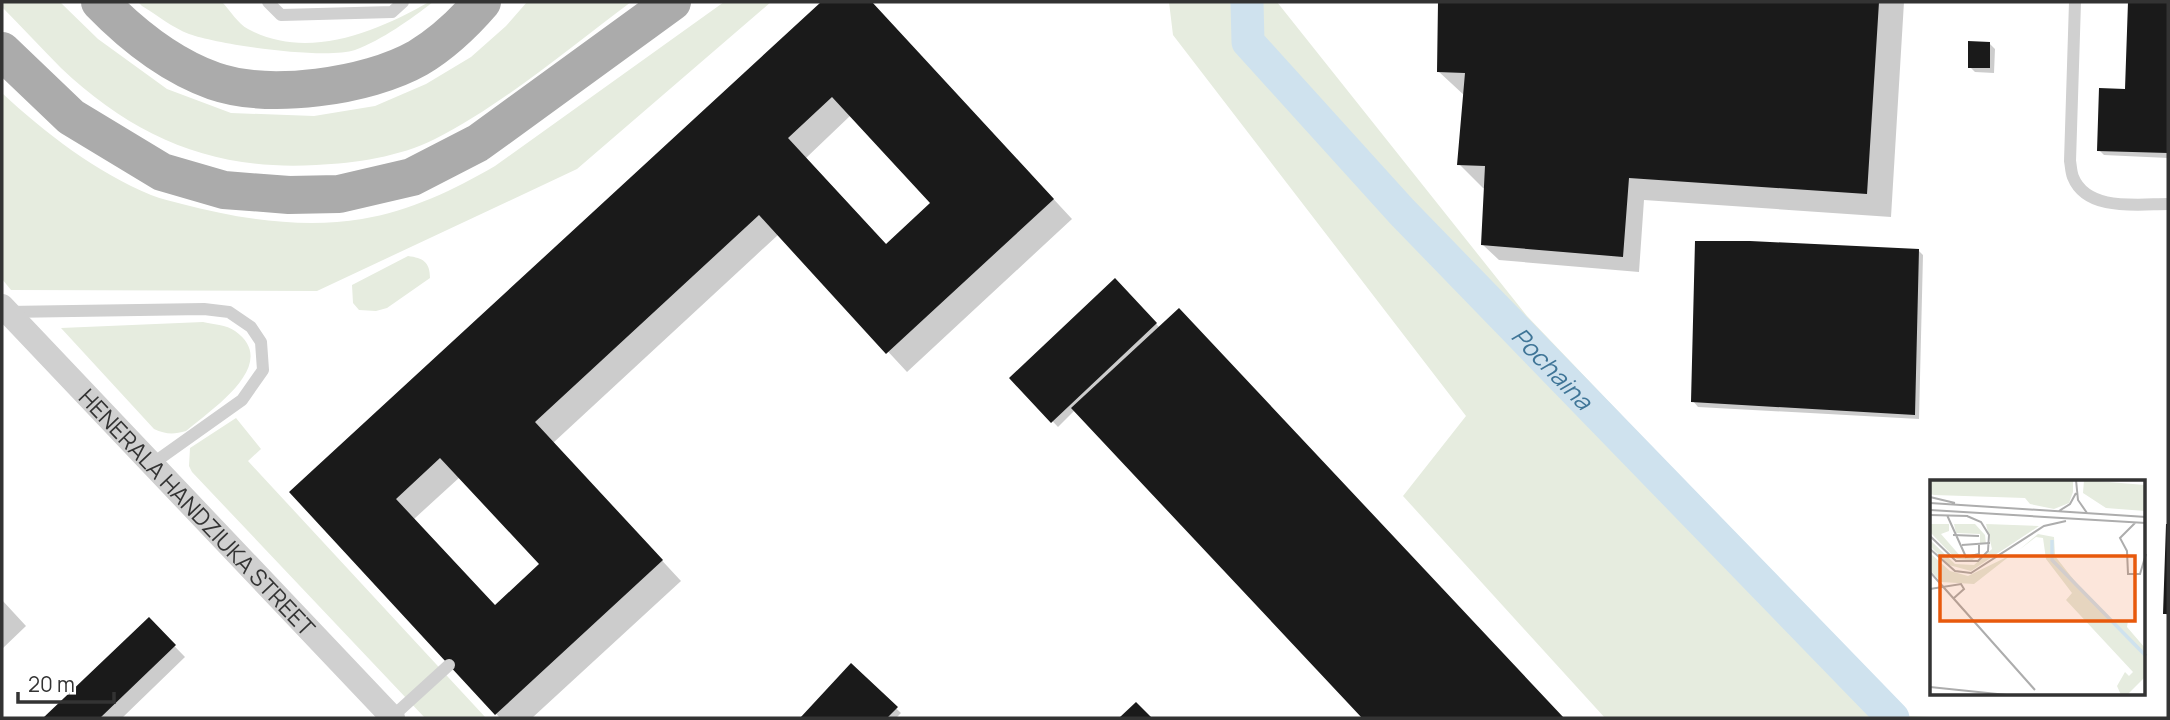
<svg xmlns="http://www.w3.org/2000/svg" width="2170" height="720" viewBox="0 0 2170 720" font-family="Manrope,sans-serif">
<rect width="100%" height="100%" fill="#fff"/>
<path fill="#e6ecdf" d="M 2,2 L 60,2 L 98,39 L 167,89 L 231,113 L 314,116 L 375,106 L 426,84 L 471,57 L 506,26 L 527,2 L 631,2 C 569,48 504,104 435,139 C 399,157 356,163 316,165 C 214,171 135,138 61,68 C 41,48 22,27 2,7 Z
M 138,2 L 222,2 C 230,10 238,24 248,29 C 307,61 376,32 429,2 L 433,2 C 411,19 382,40 355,50 C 325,60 220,45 189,34 C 173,28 157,15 142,6 Z
M 724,2 L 771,2 L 577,169 L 317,291 L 11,290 L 2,279 L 2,93 C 45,133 96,172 151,195 C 161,199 172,201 182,204 C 239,219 303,229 362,219 C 410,211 454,190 495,166 Z
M 1169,2 L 1277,2 L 1527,316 L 1909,716 L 1953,718 L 1605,718 L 1403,496 L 1466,416 L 1173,35 Z
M 408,256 C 423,258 430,262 430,278 L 387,308 L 376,311 L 359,310 L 353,303 L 352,285 Z
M 203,322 C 212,324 227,325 235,331 C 282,364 210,410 186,431 C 173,435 165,434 154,429 L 61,328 Z
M 236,418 L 261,449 L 248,461 L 486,718 L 425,718 L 192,472 L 189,466 L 190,448 Z"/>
<path fill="#0003" fill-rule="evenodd" d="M 311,2 L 361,2 L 361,3 Z
M 823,2 L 871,2 L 1072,219 L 907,372 L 779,234 L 553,443 L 681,581 L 532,718 L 500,718 L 291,492 ZM 851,115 L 933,203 L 887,245 L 806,158 ZM 460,477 L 541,564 L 496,607 L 414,519 Z
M 1440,2 L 1904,2 L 1891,217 L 1644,200 L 1639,272 L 1499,260 L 1483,245 L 1486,189 L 1483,188 L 1459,164 L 1465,96 L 1438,71 Z
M 2130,2 L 2168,2 L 2168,158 L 2104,155 L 2099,150 L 2127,91 Z
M 1989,43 L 1995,49 L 1994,73 L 1975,72 L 1970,67 Z
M 1918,250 L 1923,255 L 1919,419 L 1698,407 L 1693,401 Z
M 1115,280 L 1160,328 L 1194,326 L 1562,718 L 1365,718 L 1075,410 L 1058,427 L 1012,378 Z
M 2168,506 L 2168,616 L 2165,613 Z
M 2,600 L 26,626 L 2,649 Z
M 148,619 L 185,657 L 122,718 L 46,718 Z
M 851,666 L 901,713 L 896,718 L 802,718 Z"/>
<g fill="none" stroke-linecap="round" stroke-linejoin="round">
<path stroke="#cfe2ee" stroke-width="33" id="s1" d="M 1247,2 L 1248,42 L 1402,212 L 1893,718"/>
</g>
<path fill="#1a1a1a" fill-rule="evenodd" d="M 821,2 L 872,2 L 1054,199 L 886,354 L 759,215 L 535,422 L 663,560 L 495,715 L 289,492 ZM 832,97 L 930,203 L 886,244 L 788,138 ZM 440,458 L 539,564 L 495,605 L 396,499 Z
M 1438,2 L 1879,2 L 1867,194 L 1629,178 L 1623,257 L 1481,245 L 1485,166 L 1457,165 L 1465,73 L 1437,72 Z
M 2128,2 L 2168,2 L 2168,153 L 2097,151 L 2099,88 L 2125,89 Z
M 1968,41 L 1990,42 L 1990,68 L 1968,68 Z
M 1695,241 L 1750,241 L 1919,249 L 1915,415 L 1691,402 Z
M 1115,278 L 1157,323 L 1051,423 L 1009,378 Z
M 1179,308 L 1564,718 L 1362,718 L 1071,408 Z
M 2166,524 L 2168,524 L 2168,614 L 2163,614 Z
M 149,617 L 176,645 L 100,718 L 43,718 Z
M 851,663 L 898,707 L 887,718 L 800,718 Z
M 1136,702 L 1152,718 L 1119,718 Z"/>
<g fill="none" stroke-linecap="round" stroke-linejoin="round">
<path stroke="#d0d0d0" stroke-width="12" d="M 268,2 L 281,15 L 392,12 L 403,2
M 2075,2 L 2070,161 C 2071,166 2071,172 2073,177 C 2087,212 2138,204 2168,204
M 7,312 L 204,309 L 229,312 L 251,327 L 261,342 L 263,370 L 242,400 L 152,464
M 392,717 L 449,665"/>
<path stroke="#d0d0d0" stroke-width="24" id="s2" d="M 2,306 L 393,718"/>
<path stroke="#ababab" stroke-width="38" d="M 100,2 C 132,35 169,65 214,81 C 269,100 367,87 418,58 C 443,43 463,24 482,2
M 2,51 L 71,117 L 162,172 L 224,190 L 289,195 L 339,194 L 412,177 L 478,143 L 672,2"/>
</g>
<g text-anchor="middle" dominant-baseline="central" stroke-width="7" stroke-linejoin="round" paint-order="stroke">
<g font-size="23" fill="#333" stroke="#fff">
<text stroke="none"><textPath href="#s2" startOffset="284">HENERALA HANDZIUKA STREET</textPath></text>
</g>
<g font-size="24" font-style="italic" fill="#3f7597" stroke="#fff">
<text stroke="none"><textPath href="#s1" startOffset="486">Pochaina</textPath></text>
</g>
</g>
<g transform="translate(1930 480)">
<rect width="215" height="215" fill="#fff"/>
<path d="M 0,0 L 143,0 L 143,12 L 139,23 L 124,29 L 100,24 L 95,18 L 4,15 L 0,14 ZM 154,0 L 215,5 L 215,31 L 176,28 L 153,13 ZM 0,44 L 19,44 L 19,51 L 11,54 L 32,78 L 51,75 L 42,80 L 27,79 L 23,76 L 0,52 ZM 24,44 L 45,44 L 55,55 L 56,64 L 50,63 L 50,54 L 26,53 ZM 56,44 L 109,46 L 41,91 L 19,85 L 0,66 L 0,60 L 25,84 L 44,85 L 62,69 ZM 108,54 L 124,57 L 125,76 L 147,104 L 182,140 L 198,141 L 197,147 L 215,168 L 215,197 L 197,215 L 191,215 L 187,206 L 195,192 L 199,196 L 203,192 L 136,120 L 142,113 L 116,79 L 113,58 L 106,57 L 89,70 ZM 0,73 L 20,91 L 38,96 L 81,75 L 44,104 L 11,102 L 0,90 Z" fill="#e6ecdf"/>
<path fill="none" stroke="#cfe2ee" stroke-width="3.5" d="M 122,60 L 122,80 L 216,176"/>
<path fill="none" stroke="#adadad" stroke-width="2" d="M 146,0 L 148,20 L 157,33M 0,17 L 25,23M 0,23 L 216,37M 0,30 L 216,43M 129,31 L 140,24 L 146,13M 0,35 L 38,36M 17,35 L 36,77 L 49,74 L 49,65M 205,43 L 190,58 L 197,71 L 198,94 L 210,94 L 216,74M 23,55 L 49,56M 0,56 L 26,81 L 48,81 L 58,71 L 59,55 L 51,42 L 37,36M 32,65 L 60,63M 0,69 L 25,91 L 41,93 L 114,46 L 136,41M 0,92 L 105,210M 0,109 L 31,104 L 34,109 L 24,118M 0,207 L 77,215"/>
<path fill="#e8590c" fill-opacity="0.15" stroke="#e8590c" stroke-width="3.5" d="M 10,76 L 205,76 L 205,141 L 10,141 Z"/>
<rect width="215" height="215" fill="none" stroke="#333" stroke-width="3.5"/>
</g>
<rect width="2170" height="720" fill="none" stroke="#333333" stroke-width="7"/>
<path d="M18 692v10h96v-10" fill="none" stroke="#333333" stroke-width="3.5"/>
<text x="28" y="692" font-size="21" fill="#333333" stroke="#ffffff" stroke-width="5" paint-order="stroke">20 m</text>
</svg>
